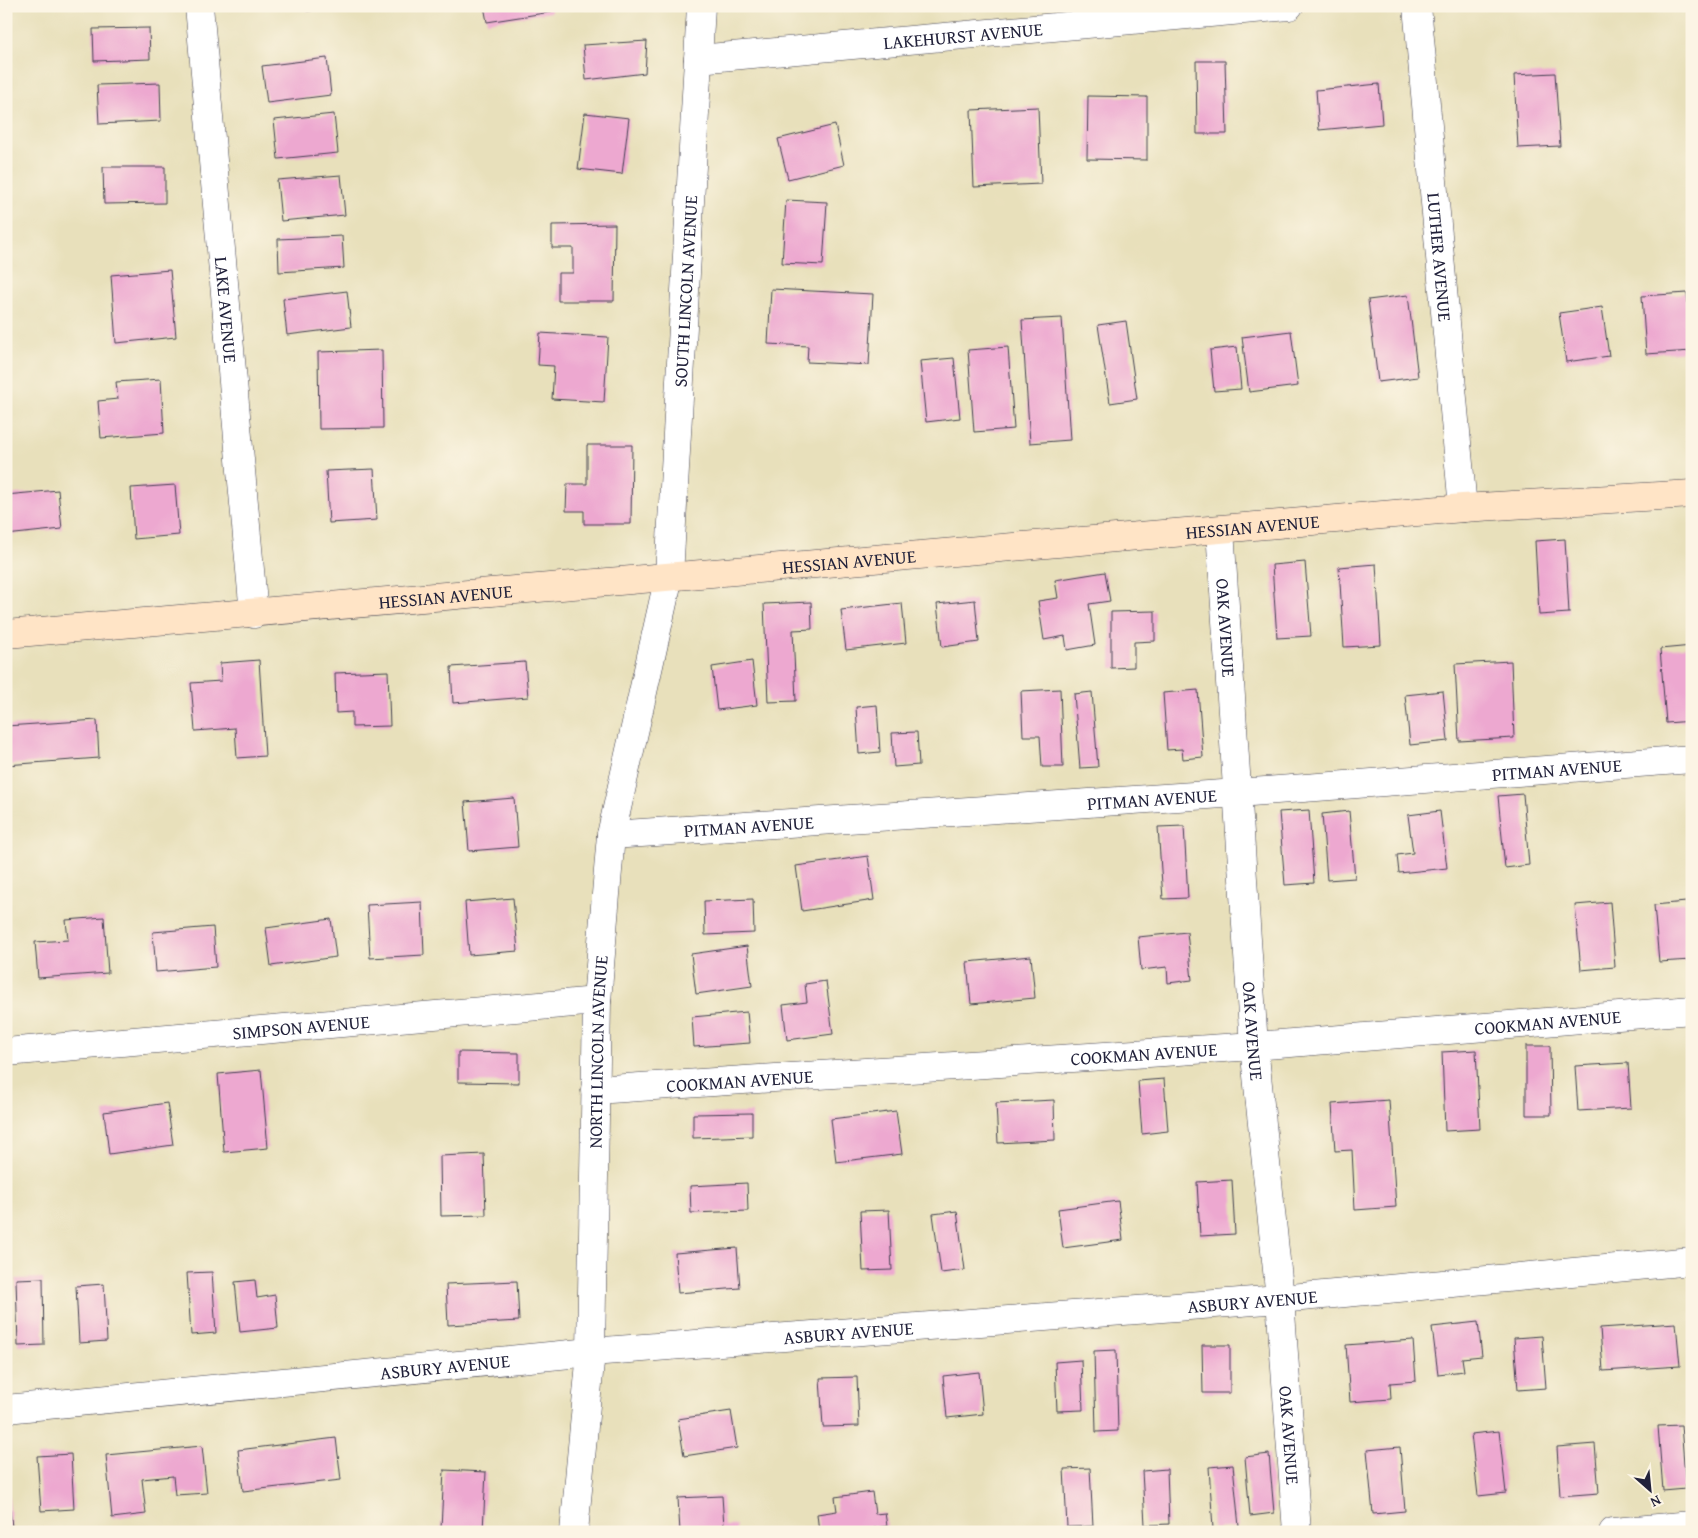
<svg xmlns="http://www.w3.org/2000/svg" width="1698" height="1538" viewBox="0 0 1698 1538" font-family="'Gentium Book Plus',serif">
<rect width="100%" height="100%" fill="#fcf5e5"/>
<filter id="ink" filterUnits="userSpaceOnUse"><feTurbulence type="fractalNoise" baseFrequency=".02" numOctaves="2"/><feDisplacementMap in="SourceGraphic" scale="10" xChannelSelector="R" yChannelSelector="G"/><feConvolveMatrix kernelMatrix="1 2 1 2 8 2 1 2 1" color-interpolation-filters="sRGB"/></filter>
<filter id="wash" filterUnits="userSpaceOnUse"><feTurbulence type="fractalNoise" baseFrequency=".0096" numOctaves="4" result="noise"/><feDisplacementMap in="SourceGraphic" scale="20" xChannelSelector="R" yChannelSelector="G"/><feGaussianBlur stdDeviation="1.12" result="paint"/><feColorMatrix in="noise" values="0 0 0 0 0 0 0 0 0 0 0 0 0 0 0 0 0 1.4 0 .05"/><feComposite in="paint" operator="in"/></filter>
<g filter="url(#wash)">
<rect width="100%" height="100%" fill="#e8e0bb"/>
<g id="blocks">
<path fill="#eda8d0" d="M 307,6 L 331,6 L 331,9 L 307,11 Z
M 484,6 L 551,6 L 551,12 L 487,22 Z
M 149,28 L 150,59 L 94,61 L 93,29 Z
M 647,41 L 645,73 L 586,80 L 583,45 Z
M 327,58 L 331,95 L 267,103 L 262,66 Z
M 1196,61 L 1225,61 L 1227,134 L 1197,134 Z
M 1555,73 L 1560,146 L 1518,148 L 1514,75 Z
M 160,83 L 161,121 L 99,124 L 97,85 Z
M 1379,84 L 1382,124 L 1319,130 L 1316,90 Z
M 1088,96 L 1147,97 L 1147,160 L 1087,159 Z
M 1038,107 L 1041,184 L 974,187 L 971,110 Z
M 585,113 L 629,118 L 622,174 L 578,169 Z
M 334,114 L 338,153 L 278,159 L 274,120 Z
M 835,125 L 844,165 L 788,179 L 778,139 Z
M 103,167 L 165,167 L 165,203 L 104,204 Z
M 341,175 L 345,215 L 281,221 L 277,180 Z
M 786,200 L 827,202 L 823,265 L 782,263 Z
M 615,224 L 614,301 L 558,301 L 558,273 L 573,273 L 573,248 L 552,248 L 552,225 Z
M 342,236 L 344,268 L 279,272 L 278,239 Z
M 170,270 L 176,337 L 116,343 L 111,275 Z
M 771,289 L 873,294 L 869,365 L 807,362 L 808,346 L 768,344 Z
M 347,291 L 351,327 L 287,335 L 283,299 Z
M 1687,293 L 1692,351 L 1646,354 L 1642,296 Z
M 1408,295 L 1418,377 L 1378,382 L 1368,300 Z
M 1602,307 L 1609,356 L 1566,362 L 1559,313 Z
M 1062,318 L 1070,440 L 1030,443 L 1022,320 Z
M 1126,321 L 1137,399 L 1110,403 L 1098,325 Z
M 1291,331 L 1298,386 L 1249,392 L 1242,337 Z
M 540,333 L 608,337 L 604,402 L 552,399 L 554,366 L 538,365 Z
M 1008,347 L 1014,429 L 974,432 L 968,350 Z
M 1237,347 L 1241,389 L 1214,391 L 1210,350 Z
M 382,350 L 383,428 L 319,429 L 318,352 Z
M 954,358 L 960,418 L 926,422 L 920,361 Z
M 161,379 L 164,433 L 101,438 L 98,401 L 118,399 L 116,382 Z
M 587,445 L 632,445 L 631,524 L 584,524 L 584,511 L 566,511 L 567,484 L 587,484 Z
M 374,469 L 377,520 L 329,523 L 326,471 Z
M 175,485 L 179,535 L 134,539 L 131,488 Z
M 58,490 L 62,529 L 6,535 L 6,495 Z
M 1565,539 L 1569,613 L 1539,615 L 1535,541 Z
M 1305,562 L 1311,636 L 1277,638 L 1272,565 Z
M 1376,564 L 1381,645 L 1344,647 L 1339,567 Z
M 1105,572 L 1110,601 L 1089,604 L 1095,645 L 1067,650 L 1065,636 L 1044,640 L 1038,601 L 1058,598 L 1055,580 Z
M 975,600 L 979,642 L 942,647 L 937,604 Z
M 811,602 L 812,629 L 793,630 L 796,701 L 768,702 L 764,604 Z
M 902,603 L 906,643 L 846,650 L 841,610 Z
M 1155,611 L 1155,641 L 1134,642 L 1134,667 L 1111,668 L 1111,612 Z
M 1692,646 L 1692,721 L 1666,723 L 1660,649 Z
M 259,660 L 265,756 L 237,758 L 235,728 L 195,731 L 191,683 L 221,681 L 220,663 Z
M 752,661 L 757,705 L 717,710 L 712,667 Z
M 1511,661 L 1514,738 L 1459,741 L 1455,664 Z
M 525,662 L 528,697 L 453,703 L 451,667 Z
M 388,671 L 390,726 L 352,727 L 352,712 L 336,713 L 335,673 Z
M 1060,689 L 1063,767 L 1042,767 L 1040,736 L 1023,736 L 1021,691 Z
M 1198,690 L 1203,757 L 1183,759 L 1182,749 L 1167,750 L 1163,693 Z
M 1443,691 L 1448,741 L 1410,745 L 1405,695 Z
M 1092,692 L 1098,767 L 1080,768 L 1074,694 Z
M 877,705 L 880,752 L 859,754 L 856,707 Z
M 97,720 L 99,758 L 6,765 L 6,726 Z
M 917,732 L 919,765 L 894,767 L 892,733 Z
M 1523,794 L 1529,865 L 1505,868 L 1498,796 Z
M 514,798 L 518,847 L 469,851 L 465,802 Z
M 1309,810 L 1314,883 L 1285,885 L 1279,812 Z
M 1349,811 L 1355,878 L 1327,880 L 1322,814 Z
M 1440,811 L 1447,868 L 1399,873 L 1397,855 L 1413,853 L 1408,815 Z
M 1184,826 L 1188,898 L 1163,899 L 1158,827 Z
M 868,856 L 874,900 L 802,911 L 796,866 Z
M 513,898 L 518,951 L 469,955 L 465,902 Z
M 753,899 L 754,933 L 705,935 L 704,901 Z
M 422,902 L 424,955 L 370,958 L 367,905 Z
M 1610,902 L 1615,967 L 1581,970 L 1575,905 Z
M 1686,902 L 1691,960 L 1659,962 L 1654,905 Z
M 104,917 L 108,973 L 38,978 L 35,942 L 68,940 L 66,920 Z
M 331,919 L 336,957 L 271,966 L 266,928 Z
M 213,927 L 216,967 L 156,972 L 153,932 Z
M 1187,932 L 1192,980 L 1168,983 L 1167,967 L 1141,970 L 1138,937 Z
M 747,946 L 752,986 L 696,994 L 691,954 Z
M 1031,956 L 1035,998 L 971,1004 L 967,962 Z
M 826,981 L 833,1034 L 787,1040 L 783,1005 L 807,1002 L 805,984 Z
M 747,1012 L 750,1043 L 694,1047 L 692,1017 Z
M 1526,1046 L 1550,1046 L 1551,1115 L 1526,1115 Z
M 1476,1050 L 1480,1129 L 1445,1131 L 1442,1052 Z
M 458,1052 L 519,1053 L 519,1083 L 458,1082 Z
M 1628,1063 L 1631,1108 L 1578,1111 L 1575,1066 Z
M 261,1070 L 268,1148 L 224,1152 L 218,1074 Z
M 1164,1079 L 1168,1131 L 1142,1134 L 1138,1081 Z
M 1054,1100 L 1055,1140 L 998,1143 L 996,1103 Z
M 1389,1100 L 1396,1207 L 1355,1210 L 1352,1150 L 1335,1151 L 1332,1104 Z
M 167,1103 L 173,1145 L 109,1154 L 104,1112 Z
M 896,1111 L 902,1154 L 836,1162 L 831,1119 Z
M 752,1113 L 752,1136 L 693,1138 L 693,1114 Z
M 484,1154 L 486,1215 L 441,1216 L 440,1156 Z
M 1232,1180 L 1235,1234 L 1200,1236 L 1197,1182 Z
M 747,1183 L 748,1211 L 691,1213 L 690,1186 Z
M 1118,1201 L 1123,1240 L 1063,1248 L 1058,1209 Z
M 889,1210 L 892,1270 L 863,1271 L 860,1211 Z
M 957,1211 L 965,1270 L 941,1273 L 933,1214 Z
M 737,1248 L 740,1288 L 678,1293 L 675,1253 Z
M 212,1272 L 216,1333 L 191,1335 L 187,1273 Z
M 43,1278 L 44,1345 L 18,1346 L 16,1279 Z
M 255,1280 L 257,1298 L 275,1295 L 278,1328 L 240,1332 L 235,1282 Z
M 517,1281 L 519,1321 L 448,1325 L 446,1284 Z
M 104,1284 L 107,1341 L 79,1343 L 76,1286 Z
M 1478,1322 L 1482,1356 L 1462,1358 L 1464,1371 L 1438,1374 L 1432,1327 Z
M 1676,1323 L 1680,1366 L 1603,1371 L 1600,1328 Z
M 1542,1336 L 1546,1388 L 1518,1390 L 1514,1338 Z
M 1413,1340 L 1416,1381 L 1390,1383 L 1391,1399 L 1350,1402 L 1346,1345 Z
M 1202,1345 L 1230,1345 L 1230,1393 L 1203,1393 Z
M 1116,1350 L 1118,1431 L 1096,1432 L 1094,1351 Z
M 1081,1360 L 1083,1410 L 1057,1411 L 1055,1362 Z
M 979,1372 L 983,1414 L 947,1418 L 943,1376 Z
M 857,1377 L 859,1426 L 823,1427 L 820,1378 Z
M 731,1411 L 737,1448 L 684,1456 L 678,1419 Z
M 1681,1425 L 1686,1489 L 1663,1491 L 1658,1426 Z
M 1499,1431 L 1506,1493 L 1478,1496 L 1471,1434 Z
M 336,1438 L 341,1480 L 243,1491 L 238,1450 Z
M 1595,1444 L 1599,1493 L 1560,1496 L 1557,1447 Z
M 202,1446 L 207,1493 L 175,1495 L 173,1476 L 142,1479 L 146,1514 L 112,1518 L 106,1455 Z
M 1400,1447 L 1405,1511 L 1373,1514 L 1367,1450 Z
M 71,1454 L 74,1509 L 41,1511 L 37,1456 Z
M 1269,1454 L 1274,1513 L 1250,1516 L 1245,1457 Z
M 1233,1465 L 1239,1527 L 1213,1529 L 1209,1467 Z
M 1090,1468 L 1093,1526 L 1067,1527 L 1064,1469 Z
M 1167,1469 L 1169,1524 L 1145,1525 L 1142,1471 Z
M 444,1470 L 486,1472 L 483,1530 L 441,1528 Z
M 6,1476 L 12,1527 L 6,1527 Z
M 872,1492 L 875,1514 L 885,1513 L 887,1526 L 870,1529 L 871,1532 L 819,1532 L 817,1514 L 837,1511 L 835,1497 Z
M 722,1496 L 724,1526 L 736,1525 L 736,1532 L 680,1532 L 678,1498 Z"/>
</g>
</g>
<g filter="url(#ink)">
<use href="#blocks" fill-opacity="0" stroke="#403e4e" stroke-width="1"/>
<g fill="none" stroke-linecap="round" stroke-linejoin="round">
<g stroke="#403e4e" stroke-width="29">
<g id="minor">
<path id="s1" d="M 199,6 L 254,614"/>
<path id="s2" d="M 1417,6 L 1463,508"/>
<path id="s3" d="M 698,59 L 1289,6"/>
<path id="s4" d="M 1220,530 L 1254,1046 L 1280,1299 L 1297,1532"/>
<path id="s5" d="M 611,835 L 1238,793 L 1692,759"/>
<path id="s6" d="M 6,1052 L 597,1001"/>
<path id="s7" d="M 595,1090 L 1254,1046 L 1692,1010"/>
<path id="s8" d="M 6,1409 L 591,1352 L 1280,1299 L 1692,1261"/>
<path id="s9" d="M 574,1532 L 591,1352 L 597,1001 L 611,835 L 669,576 L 701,6"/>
<path d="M 1613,1532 L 1692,1525"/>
</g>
</g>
<g stroke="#403e4e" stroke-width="29">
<g id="secondary">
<path id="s10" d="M 6,634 L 1463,508 L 1692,494"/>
</g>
</g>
<use href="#minor" stroke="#fff" stroke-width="28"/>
<use href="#secondary" stroke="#ffe4c6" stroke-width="28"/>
</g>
</g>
<g text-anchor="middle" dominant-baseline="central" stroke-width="4.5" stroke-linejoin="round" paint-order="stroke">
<g font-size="18" fill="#22223b" stroke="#fcf5e5">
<text stroke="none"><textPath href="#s3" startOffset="266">LAKEHURST AVENUE</textPath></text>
<text stroke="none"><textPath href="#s2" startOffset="252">LUTHER AVENUE</textPath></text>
<text stroke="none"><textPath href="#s9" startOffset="1249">SOUTH LINCOLN AVENUE</textPath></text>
<text stroke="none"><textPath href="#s1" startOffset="305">LAKE AVENUE</textPath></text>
<text stroke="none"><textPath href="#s10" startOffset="1251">HESSIAN AVENUE</textPath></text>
<text stroke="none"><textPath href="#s10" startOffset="846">HESSIAN AVENUE</textPath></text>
<text stroke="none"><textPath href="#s10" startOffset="441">HESSIAN AVENUE</textPath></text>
<text stroke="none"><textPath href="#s4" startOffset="98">OAK AVENUE</textPath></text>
<text stroke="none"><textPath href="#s5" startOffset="948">PITMAN AVENUE</textPath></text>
<text stroke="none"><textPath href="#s5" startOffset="542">PITMAN AVENUE</textPath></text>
<text stroke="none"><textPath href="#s5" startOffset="138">PITMAN AVENUE</textPath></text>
<text stroke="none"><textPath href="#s7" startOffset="955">COOKMAN AVENUE</textPath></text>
<text stroke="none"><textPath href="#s6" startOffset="296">SIMPSON AVENUE</textPath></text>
<text stroke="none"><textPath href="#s4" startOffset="502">OAK AVENUE</textPath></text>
<text stroke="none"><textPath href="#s9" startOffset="481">NORTH LINCOLN AVENUE</textPath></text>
<text stroke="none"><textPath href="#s7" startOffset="550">COOKMAN AVENUE</textPath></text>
<text stroke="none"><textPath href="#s7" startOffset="145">COOKMAN AVENUE</textPath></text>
<text stroke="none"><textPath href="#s8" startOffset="1251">ASBURY AVENUE</textPath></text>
<text stroke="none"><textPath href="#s8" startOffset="846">ASBURY AVENUE</textPath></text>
<text stroke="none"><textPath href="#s8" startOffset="441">ASBURY AVENUE</textPath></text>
<text stroke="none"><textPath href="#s4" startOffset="908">OAK AVENUE</textPath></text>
</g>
</g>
<rect width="1698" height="1538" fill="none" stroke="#fcf5e5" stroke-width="25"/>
<g transform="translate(1650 1490) rotate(153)" stroke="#fcf5e5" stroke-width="4" paint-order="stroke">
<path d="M0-4L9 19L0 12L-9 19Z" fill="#22223b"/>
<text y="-8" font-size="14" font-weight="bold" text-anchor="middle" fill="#22223b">N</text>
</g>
</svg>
